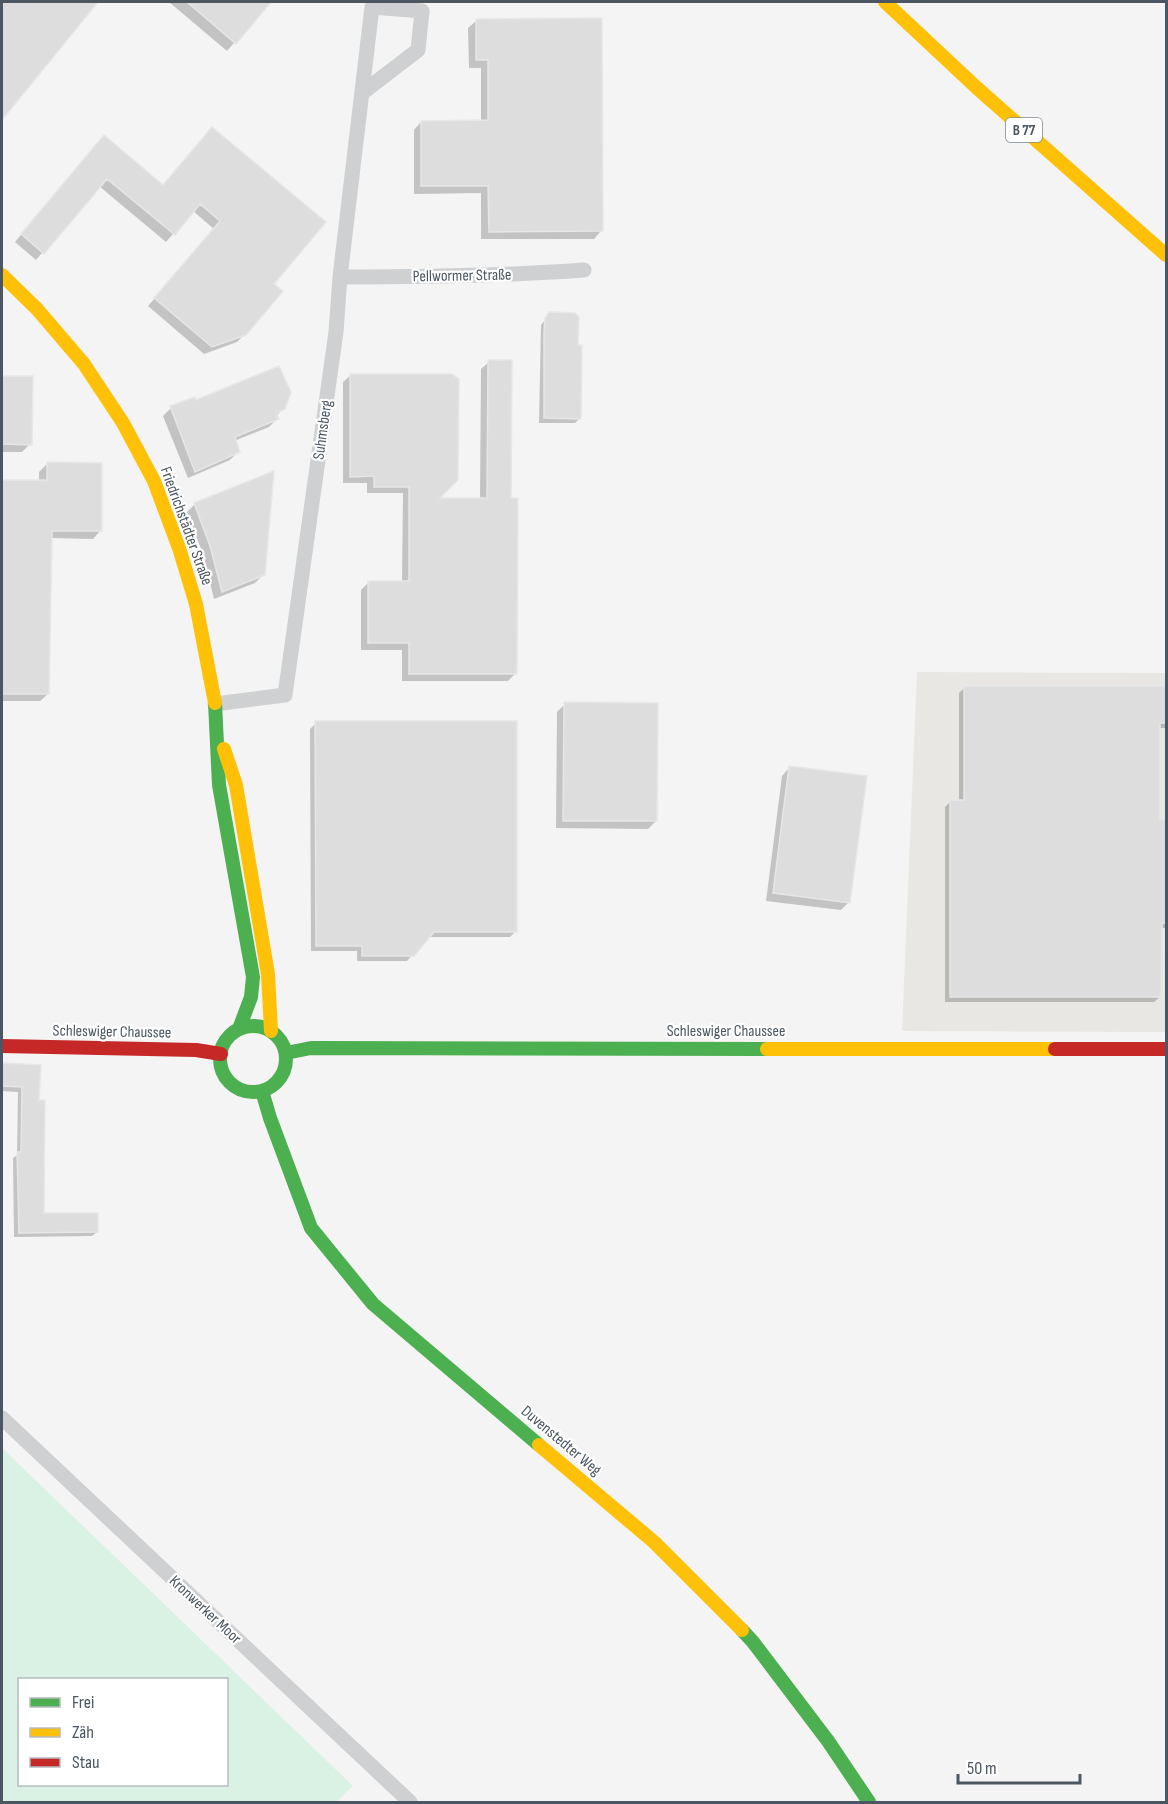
<svg xmlns="http://www.w3.org/2000/svg" width="1168" height="1804" viewBox="0 0 1168 1804" font-family="'Sofia Sans Condensed',sans-serif">
<rect width="100%" height="100%" fill="#f4f4f4"/>
<path fill="#e8e7e3" d="M 917,672 L 1166,673 L 1166,1032 L 902,1031 Z"/>
<path fill="#d9f2e3" fill-rule="evenodd" d="M 2,1448 L 353,1786 L 336,1802 L 2,1802 ZM 20,1680 L 226,1680 L 226,1784 L 20,1784 Z"/>
<path fill="#0003" d="M 2,2 L 96,2 L 2,117 Z
M 169,2 L 269,2 L 227,51 Z
M 476,21 L 601,231 L 594,239 L 481,239 L 481,193 L 414,194 L 414,130 L 421,122 L 481,122 L 481,68 L 469,68 L 468,28 Z
M 212,129 L 272,284 L 245,334 L 237,342 L 204,354 L 148,306 L 214,229 L 193,211 L 166,242 L 99,186 L 36,260 L 15,242 L 96,145 L 162,187 Z
M 550,314 L 577,346 L 580,418 L 575,423 L 539,423 L 541,325 Z
M 489,362 L 510,500 L 516,673 L 508,681 L 402,681 L 402,650 L 361,650 L 361,590 L 369,582 L 402,582 L 403,493 L 367,493 L 367,483 L 343,483 L 343,382 L 351,375 L 436,500 L 480,500 L 481,369 Z
M 2,377 L 31,378 L 30,444 L 22,452 L 2,452 Z
M 195,402 L 284,408 L 276,416 L 277,419 L 269,427 L 234,441 L 238,452 L 230,460 L 188,478 L 163,416 L 171,408 Z
M 47,464 L 100,531 L 93,539 L 50,538 L 48,694 L 40,701 L 2,701 L 2,481 L 39,482 L 39,472 Z
M 195,504 L 263,575 L 255,583 L 214,599 L 203,554 L 187,512 Z
M 965,687 L 1166,687 L 1166,728 L 1159,728 L 1159,821 L 1166,821 L 1166,928 L 1160,928 L 1160,997 L 1154,1002 L 945,1002 L 945,807 L 951,801 L 959,801 L 959,693 Z
M 565,704 L 656,821 L 648,829 L 556,828 L 557,712 Z
M 316,723 L 516,931 L 510,937 L 428,937 L 407,961 L 357,961 L 357,951 L 311,951 L 310,729 Z
M 789,768 L 849,902 L 841,910 L 766,901 L 782,776 Z
M 2,1065 L 39,1067 L 38,1101 L 43,1215 L 97,1232 L 92,1236 L 14,1237 L 13,1158 L 17,1155 L 18,1092 L 2,1091 Z"/>
<path fill="#ddddde" stroke="#e5e6e7" stroke-width="1.5" d="M 2,2 L 98,2 L 2,120 Z
M 187,2 L 271,2 L 236,44 Z
M 602,18 L 603,231 L 489,232 L 488,186 L 421,186 L 421,121 L 488,120 L 488,60 L 476,60 L 476,19 Z
M 212,127 L 326,222 L 274,284 L 283,291 L 246,335 L 212,347 L 154,298 L 220,221 L 200,204 L 175,235 L 107,179 L 44,254 L 21,234 L 104,135 L 163,185 Z
M 549,312 L 575,313 L 579,317 L 578,345 L 582,345 L 581,419 L 544,418 L 544,332 L 545,318 Z
M 488,360 L 512,360 L 511,498 L 518,498 L 517,674 L 409,674 L 409,643 L 368,643 L 368,581 L 409,581 L 409,487 L 374,487 L 374,476 L 350,477 L 350,374 L 452,374 L 459,379 L 458,480 L 440,498 L 487,498 Z
M 279,366 L 291,392 L 285,409 L 276,413 L 279,419 L 235,437 L 240,452 L 195,472 L 170,406 L 195,397 L 196,400 Z
M 2,376 L 33,376 L 32,445 L 2,444 Z
M 47,462 L 102,463 L 102,531 L 52,531 L 49,694 L 2,694 L 2,480 L 47,480 Z
M 274,471 L 265,575 L 222,592 L 210,546 L 194,503 Z
M 964,686 L 1167,686 L 1167,723 L 1160,723 L 1160,819 L 1167,819 L 1167,923 L 1162,923 L 1161,997 L 950,997 L 950,800 L 964,800 Z
M 564,702 L 658,703 L 657,821 L 563,821 Z
M 315,721 L 517,721 L 517,932 L 434,932 L 414,956 L 362,956 L 362,946 L 316,946 Z
M 789,766 L 867,776 L 850,903 L 773,893 Z
M 2,1063 L 41,1065 L 39,1100 L 45,1100 L 44,1213 L 98,1213 L 98,1232 L 19,1233 L 17,1152 L 21,1152 L 22,1087 L 2,1086 Z"/>
<g fill="none" stroke-linecap="round" stroke-linejoin="round">
<path stroke="#ced0d2" stroke-width="15" d="M 340,277 C 421,277 503,276 584,270
M 215,704 L 285,695 L 336,332 L 340,277 L 372,7 L 422,11 L 418,50 L 362,93
M 2,1418 L 410,1802"/>
<path stroke="#4caf50" stroke-width="14" d="M 215,703 L 219,785 L 253,977 L 251,997 L 239,1029
M220 1059a33 33 0 1 1 66 0a33 33 0 1 1-66 0Z
M 286,1053 L 311,1048 L 767,1049
M 262,1091 L 270,1118 L 311,1228 L 373,1304 L 539,1445
M 742,1630 L 753,1642 L 828,1741 L 869,1802"/>
<path stroke="#ffc107" stroke-width="14" d="M 885,2 L 977,88 L 1166,255
M 2,275 L 37,309 L 84,364 L 123,423 L 154,481 L 179,548 L 196,604 L 215,703
M 224,749 L 236,785 L 268,974 L 271,1031
M 767,1049 L 1055,1049
M 539,1445 L 654,1542 L 742,1630"/>
<path stroke="#c62828" stroke-width="14" d="M 2,1046 L 196,1050 L 221,1054
M 1055,1049 L 1166,1049"/>
</g>
<g text-anchor="middle" dominant-baseline="central" stroke-width="4.5" stroke-linejoin="round" paint-order="stroke">
<rect fill="#fff" stroke="#808990" stroke-width="1.5" x="1006" y="118" width="36" height="24" rx="4.5"/>
<g font-size="15" font-weight="bold" fill="#4a5661">
<text x="1024" y="130">B 77</text>
</g>
<g font-size="16" fill="#4a5661" stroke="#fff">
<text transform="translate(462 276) rotate(-1)">Pellwormer Straße</text>
<text transform="translate(323 430) rotate(-82)">Suhmsberg</text>
<text transform="translate(186 526) rotate(70)">Friedrichstädter Straße</text>
<text x="726" y="1031">Schleswiger Chaussee</text>
<text transform="translate(112 1032) rotate(1)">Schleswiger Chaussee</text>
<text transform="translate(561 1441) rotate(40)">Duvenstedter Weg</text>
<text transform="translate(205 1610) rotate(43)">Kronwerker Moor</text>
</g>
</g>
<rect width="1168" height="1804" fill="none" stroke="#4a5661" stroke-width="6"/>
<rect x="18" y="1678" width="210" height="108" fill="#ffffff" stroke="#b7bbc0" stroke-width="1.5"/>
<rect x="30" y="1698" width="30" height="9" fill="#4caf50" stroke="#b7bbc0" stroke-width="1.5"/>
<text x="72" y="1708" font-size="18" fill="#4a5661">Frei</text>
<rect x="30" y="1728" width="30" height="9" fill="#ffc107" stroke="#b7bbc0" stroke-width="1.5"/>
<text x="72" y="1738" font-size="18" fill="#4a5661">Zäh</text>
<rect x="30" y="1758" width="30" height="9" fill="#c62828" stroke="#b7bbc0" stroke-width="1.5"/>
<text x="72" y="1768" font-size="18" fill="#4a5661">Stau</text>
<path d="M958 1774v9h122v-9" fill="none" stroke="#4a5661" stroke-width="3"/>
<text x="967" y="1774" font-size="18" fill="#4a5661" stroke="#ffffff" stroke-width="4.5" paint-order="stroke">50 m</text>
</svg>
